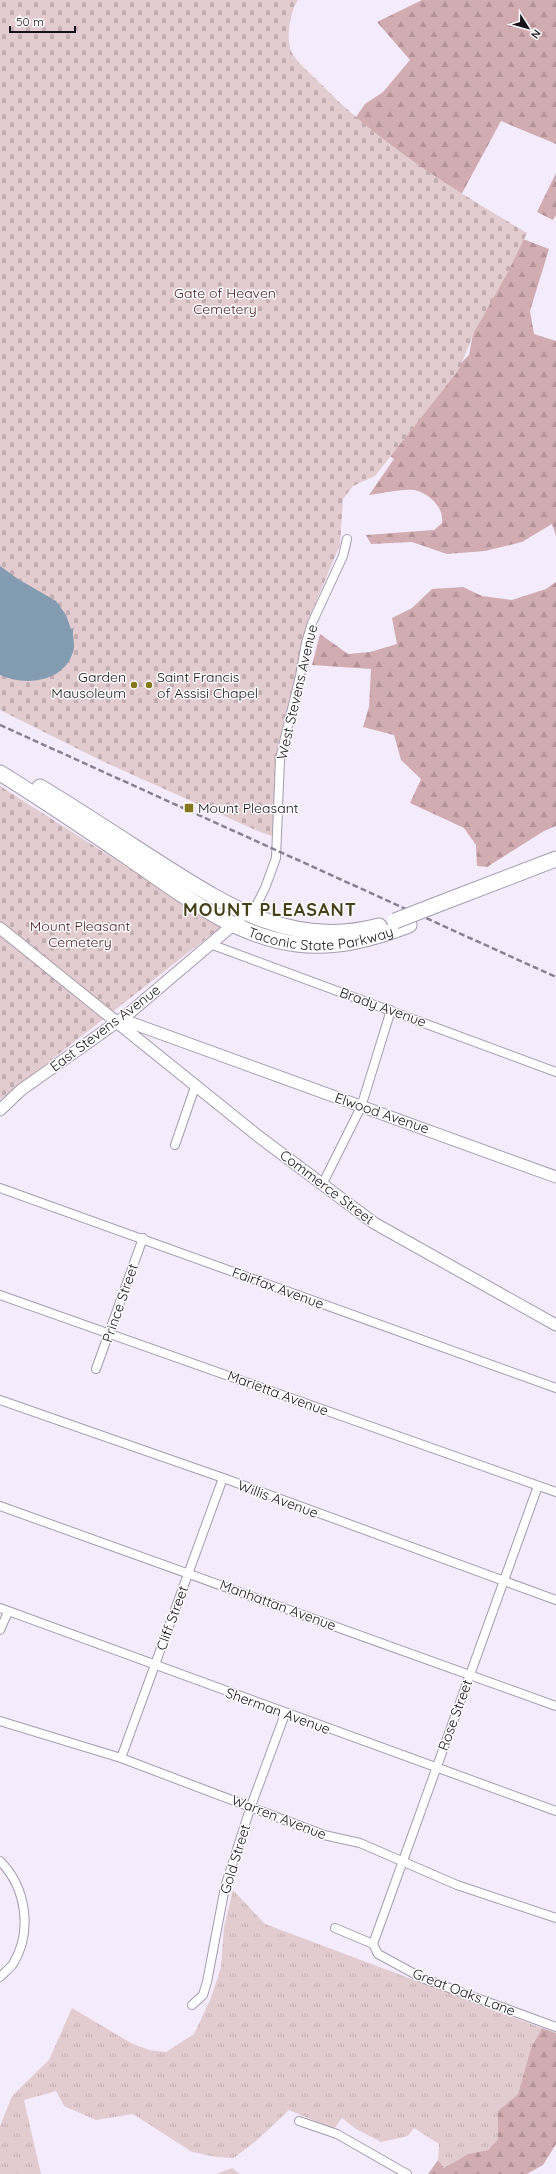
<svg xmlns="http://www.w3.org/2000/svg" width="556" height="2174" viewBox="0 0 556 2174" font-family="Quicksand,sans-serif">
<defs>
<pattern id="grass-tufts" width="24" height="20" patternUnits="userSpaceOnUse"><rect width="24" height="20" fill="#e3cccf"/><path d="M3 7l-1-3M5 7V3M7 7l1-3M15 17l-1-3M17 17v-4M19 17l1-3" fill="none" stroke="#c2aeb1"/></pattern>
<pattern id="forest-firs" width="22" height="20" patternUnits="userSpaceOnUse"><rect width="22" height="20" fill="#d1acb1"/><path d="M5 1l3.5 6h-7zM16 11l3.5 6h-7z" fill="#b39398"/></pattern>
<pattern id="cemetery-stones" width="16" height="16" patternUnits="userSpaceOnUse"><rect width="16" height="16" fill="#e3cccf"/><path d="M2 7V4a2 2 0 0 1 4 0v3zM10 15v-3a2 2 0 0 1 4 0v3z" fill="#c2aeb1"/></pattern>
</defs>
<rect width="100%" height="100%" fill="#f4ecfd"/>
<path fill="url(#grass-tufts)" d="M 233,1890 L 265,1924 L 542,2028 L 531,2048 L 518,2094 L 498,2111 L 498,2139 L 488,2150 L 468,2154 L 444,2168 L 438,2160 L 439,2144 L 414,2128 L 408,2136 L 381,2142 L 356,2129 L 342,2118 L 334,2129 L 289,2110 L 256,2141 L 234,2158 L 216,2157 L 192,2152 L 133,2114 L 96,2120 L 64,2106 L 56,2091 L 24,2100 L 41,2174 L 0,2174 L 0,2126 L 12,2096 L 49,2060 L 72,2008 L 131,2043 L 149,2050 L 166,2052 L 194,2034 L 211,1998 L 221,1967 L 224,1927 Z
M 232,2168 L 240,2174 L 216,2174 Z"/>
<path fill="url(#forest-firs)" d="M 422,0 L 556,0 L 556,144 L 501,121 L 460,197 L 351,124 L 365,104 L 383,92 L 410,60 L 377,22 Z
M 0,166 L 448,376 L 469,355 L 476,318 L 505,232 L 549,249 L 530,311 L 534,334 L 556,341 L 556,536 L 552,524 L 522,542 L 485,551 L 447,554 L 412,542 L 371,544 L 366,535 L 434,530 L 442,523 C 444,509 432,496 418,491 C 407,487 381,494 369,495 L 394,459 Z
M 556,173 L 556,215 L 553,220 L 537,212 Z
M 556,582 L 556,826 L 544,831 L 487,867 L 477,866 L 476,845 L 464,828 L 410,803 L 421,779 L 401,760 L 394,735 L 363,727 L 369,707 L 371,669 L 312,665 L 320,634 L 348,654 L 370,652 L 397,644 L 392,618 L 412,608 L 432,589 L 463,587 L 482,596 L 512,600 L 546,589 Z
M 542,2028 L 556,2033 L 556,2144 L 543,2165 L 527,2174 L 428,2174 L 438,2160 L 444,2168 L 468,2154 L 488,2150 L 498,2139 L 498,2111 L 518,2094 L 531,2048 Z"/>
<path fill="url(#cemetery-stones)" d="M 0,0 L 298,0 C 290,12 285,39 292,53 C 297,62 309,72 317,80 C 376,142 453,189 527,233 L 508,272 L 476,329 L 458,371 L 375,476 L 353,486 L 343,499 L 340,545 L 309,618 L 278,747 L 272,836 L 260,832 L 102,761 L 0,710 Z
M 0,786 L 221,927 L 0,1100 Z"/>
<path fill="#839cb2" d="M 0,566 L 18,579 L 56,601 L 66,615 L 71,629 L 74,628 C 71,632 75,642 74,648 C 67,682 26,687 0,675 Z"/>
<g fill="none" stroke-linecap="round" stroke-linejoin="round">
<g stroke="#a59baf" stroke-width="10">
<path id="street" d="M 249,915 L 255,908 L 265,888 L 276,858 L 280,759 L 300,676 L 306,643 L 312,623 L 343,556 L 347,539
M 210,944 L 556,1072
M 175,1145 L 196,1084
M 322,1185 L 361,1107 L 391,1010
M 0,1188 L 556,1388
M 0,1295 L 556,1492
M 96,1369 L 143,1238
M 0,1400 L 226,1479 L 556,1600
M 0,1506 L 556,1706
M 0,1608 L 556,1811
M 0,1630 L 8,1612
M 0,1721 L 121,1758 L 324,1835 L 360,1843 L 457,1885 L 556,1918
M 121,1758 L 223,1478
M 0,1861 C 26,1887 33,1931 13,1964 C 9,1969 4,1973 0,1977
M 335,1928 L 373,1944 L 378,1954 L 422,1978 L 556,2027
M 373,1944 L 538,1486
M 192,2005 L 203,1995 L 207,1982 L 225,1887 L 251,1806 L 285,1714
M 299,2121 L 337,2134 L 407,2174"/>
</g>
<g stroke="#a59baf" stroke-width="13">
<path id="secondary" d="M 0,928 L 258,1136 L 374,1223 L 556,1325
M 116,1022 L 129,1022 L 556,1177
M 0,1110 L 21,1090 L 127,1015 L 227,930 L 239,921"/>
</g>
<g stroke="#a59baf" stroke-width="17">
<g id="highway">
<path id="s1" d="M 0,773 C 44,800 86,829 129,858 C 180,893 233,936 297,944 C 336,949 372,939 409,925"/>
<path d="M 40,787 C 78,810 116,835 153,859 C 224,904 291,950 379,926"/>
<path d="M 436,905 L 556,859"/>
</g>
</g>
<use href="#street" stroke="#fff" stroke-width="8"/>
<use href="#secondary" stroke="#fff" stroke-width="11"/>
<use href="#highway" stroke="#fff" stroke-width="15"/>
<path stroke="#88828e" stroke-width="2.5" stroke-dasharray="6 3" stroke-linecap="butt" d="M 0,725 L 556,977"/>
<g stroke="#a59baf" stroke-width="17" stroke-linecap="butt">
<path id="highway-bridge" d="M 395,921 L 436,905"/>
</g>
<use href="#highway-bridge" stroke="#fff" stroke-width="15"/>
</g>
<g fill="#84781d" stroke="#fdfdfd" stroke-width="1.5">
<circle cx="134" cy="685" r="4"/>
<circle cx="149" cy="685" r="4"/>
<rect x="184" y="803" width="10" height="10" rx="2"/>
</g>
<g text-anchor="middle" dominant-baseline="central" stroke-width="3" stroke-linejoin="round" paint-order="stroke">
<g font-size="14" fill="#4a1a25" stroke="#fdfdfd">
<text x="225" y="293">Gate of Heaven<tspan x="225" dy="16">Cemetery</tspan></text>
<text x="80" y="926">Mount Pleasant<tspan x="80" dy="16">Cemetery</tspan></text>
</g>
<g font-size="14" fill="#16131a" stroke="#fdfdfd" text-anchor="start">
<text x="126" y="677" text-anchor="end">Garden<tspan x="126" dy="16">Mausoleum</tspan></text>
<text x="157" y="677">Saint Francis<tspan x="157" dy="16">of Assisi Chapel</tspan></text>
<text x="198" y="808">Mount Pleasant</text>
</g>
<g font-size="14" fill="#16131a" stroke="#fdfdfd">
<text transform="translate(297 692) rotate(-77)">West Stevens Avenue</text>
<text stroke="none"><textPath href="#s1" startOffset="369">Taconic State Parkway</textPath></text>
<text transform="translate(383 1007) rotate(20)">Brady Avenue</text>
<text transform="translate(105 1028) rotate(-37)">East Stevens Avenue</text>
<text transform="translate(382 1113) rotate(19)">Elwood Avenue</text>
<text transform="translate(327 1187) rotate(37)">Commerce Street</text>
<text transform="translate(278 1288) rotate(20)">Fairfax Avenue</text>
<text transform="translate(120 1303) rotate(-71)">Prince Street</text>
<text transform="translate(278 1393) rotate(20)">Marietta Avenue</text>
<text transform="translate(278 1499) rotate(20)">Willis Avenue</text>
<text transform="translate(278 1605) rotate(20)">Manhattan Avenue</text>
<text transform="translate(172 1618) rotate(-70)">Cliff Street</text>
<text transform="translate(278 1711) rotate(20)">Sherman Avenue</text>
<text transform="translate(455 1715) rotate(-70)">Rose Street</text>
<text transform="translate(279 1817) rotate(21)">Warren Avenue</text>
<text transform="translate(235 1859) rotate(-73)">Gold Street</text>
<text transform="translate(464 1992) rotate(21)">Great Oaks Lane</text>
</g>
<g font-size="18" font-weight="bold" letter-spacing="1" fill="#464118" stroke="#fdfdfd">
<text x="270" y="909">MOUNT PLEASANT</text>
</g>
</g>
<g transform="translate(528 28) rotate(127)" stroke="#fdfdfd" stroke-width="3" paint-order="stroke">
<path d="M0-3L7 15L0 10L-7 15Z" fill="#16131a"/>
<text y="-6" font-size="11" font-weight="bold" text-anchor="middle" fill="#16131a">N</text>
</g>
<path d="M10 26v6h65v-6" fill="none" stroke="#16131a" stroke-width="2"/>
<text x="16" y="26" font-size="12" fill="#16131a" stroke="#fdfdfd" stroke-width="3" paint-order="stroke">50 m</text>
</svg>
